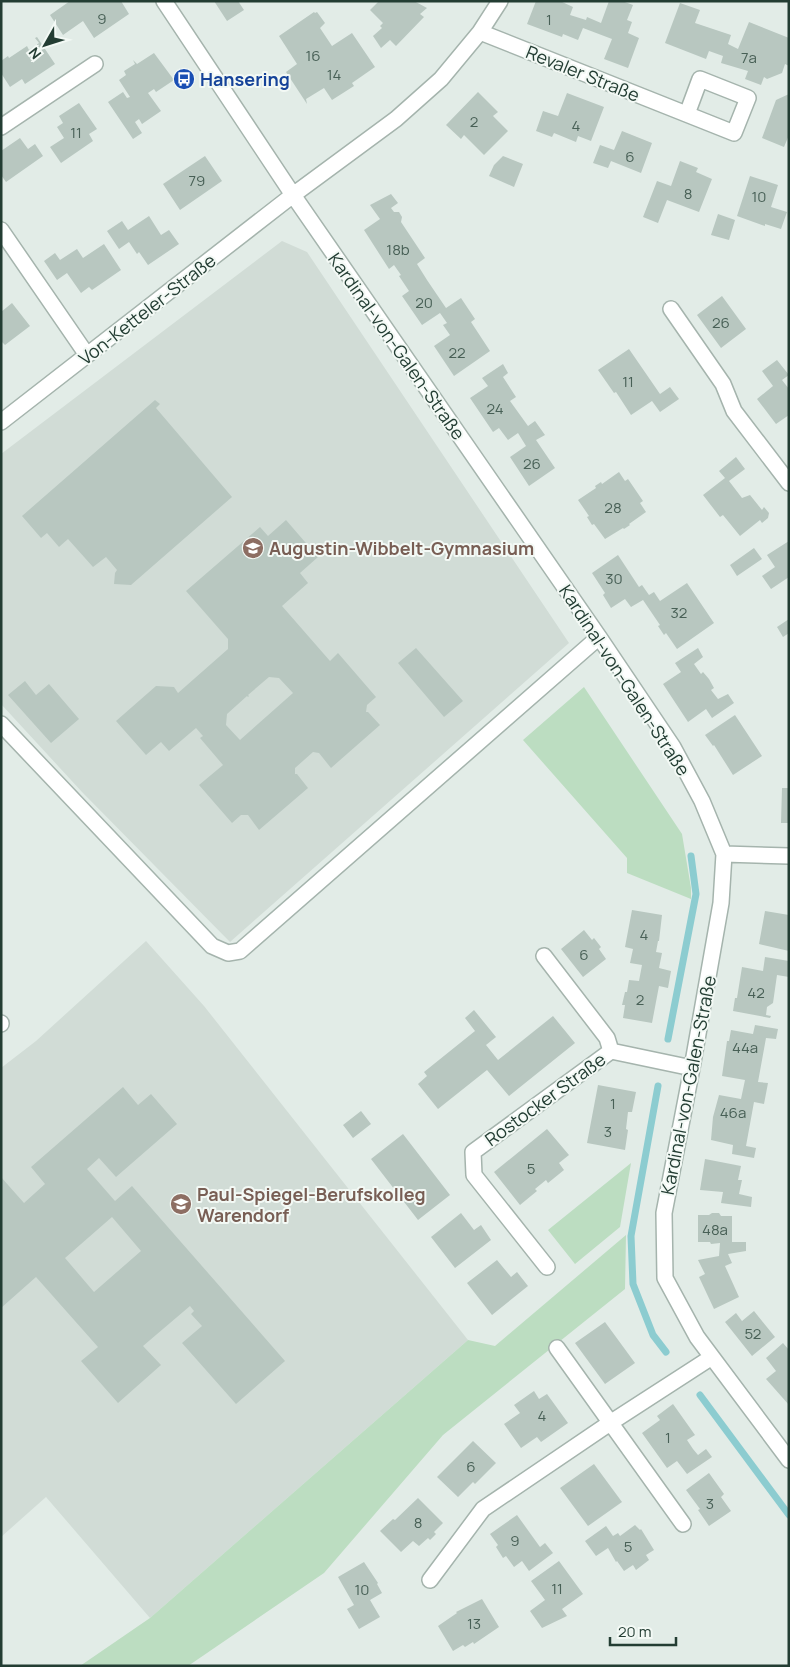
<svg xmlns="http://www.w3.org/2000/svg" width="790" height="1667" viewBox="0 0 790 1667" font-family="Manrope,sans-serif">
<rect width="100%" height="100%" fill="#e2ece7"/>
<path fill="#d1dcd6" d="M 282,241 L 307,252 L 569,643 L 230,942 L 82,792 L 1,704 L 1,454 Z
M 146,941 L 204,1006 L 468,1340 L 150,1618 L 46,1497 L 1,1537 L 1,1068 L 36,1041 Z"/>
<path fill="#bcddc1" d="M 584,687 L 682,834 L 691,888 L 691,899 L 627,873 L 627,858 L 523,740 Z
M 631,1163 L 620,1227 L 575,1264 L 548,1230 Z
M 626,1235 L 625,1289 L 443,1435 L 324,1573 L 188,1666 L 80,1666 L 150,1618 L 468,1340 L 495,1346 Z"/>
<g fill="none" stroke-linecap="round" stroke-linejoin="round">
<path stroke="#8cccd0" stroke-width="7" d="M 668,1039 L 696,894 L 691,856
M 658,1086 L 631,1236 L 633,1284 L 653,1335 L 666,1352
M 700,1395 L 789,1515"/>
</g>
<path fill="#b8c7c0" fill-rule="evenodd" d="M 70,1 L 121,1 L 129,14 L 94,38 L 83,21 L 63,35 L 50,15 Z
M 214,1 L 238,1 L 244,10 L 227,21 Z
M 379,1 L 414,1 L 427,8 L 420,14 L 424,17 L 396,46 L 390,40 L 381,48 L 373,36 L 382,28 L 380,26 L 383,23 L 370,10 Z
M 536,1 L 560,1 L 573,7 L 570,15 L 586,20 L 587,17 L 601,23 L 609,1 L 622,1 L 633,5 L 627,20 L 632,22 L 628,33 L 639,38 L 628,68 L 604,59 L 612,39 L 583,28 L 578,40 L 563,34 L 562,37 L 527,24 Z
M 680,3 L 700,10 L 695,23 L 731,35 L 728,44 L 738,49 L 749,22 L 789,38 L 789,66 L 785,64 L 782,73 L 767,79 L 764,77 L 761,85 L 745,79 L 748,71 L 721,63 L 723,56 L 709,51 L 706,59 L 665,43 Z
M 314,12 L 315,13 L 317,12 L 325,23 L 320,28 L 332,46 L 352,33 L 375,67 L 352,83 L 354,86 L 332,100 L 324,88 L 306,99 L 307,104 L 286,72 L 297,64 L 279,36 Z
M 37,37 L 55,64 L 25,84 L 22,79 L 10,87 L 1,73 L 1,61 L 8,56 L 9,58 L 27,46 L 29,50 L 39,43 L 35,38 Z
M 154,53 L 174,80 L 156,92 L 154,89 L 148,93 L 161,111 L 142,124 L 139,119 L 135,122 L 142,133 L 133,139 L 108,102 L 123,92 L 127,98 L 130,97 L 119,80 L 126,75 L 124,71 L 135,64 L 133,60 L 137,64 Z
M 478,92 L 498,112 L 493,116 L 508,131 L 484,155 L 464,135 L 461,139 L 446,125 Z
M 567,93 L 604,107 L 591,141 L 578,136 L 576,142 L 554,133 L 552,137 L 536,131 L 543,111 L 558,116 Z
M 789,94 L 789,135 L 784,147 L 762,138 L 776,100 Z
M 79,103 L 97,129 L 89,134 L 93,141 L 61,163 L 50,147 L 64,138 L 57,127 L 63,123 L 59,116 Z
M 622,131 L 652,143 L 641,173 L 611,161 L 608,168 L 593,163 L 600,145 L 614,150 Z
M 20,138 L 28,149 L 35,144 L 43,156 L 6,182 L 1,175 L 1,151 Z
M 205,156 L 222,181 L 180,210 L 163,184 Z
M 503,156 L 523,164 L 514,187 L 489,176 L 494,165 Z
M 680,161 L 698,168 L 696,172 L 712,179 L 699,212 L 667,200 L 658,223 L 643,217 L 657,181 L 671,186 Z
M 750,176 L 778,185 L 771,207 L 787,212 L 781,229 L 765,224 L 765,226 L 737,216 Z
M 391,194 L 398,203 L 391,208 L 394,212 L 399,212 L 402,217 L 401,222 L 425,258 L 417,264 L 427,280 L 446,308 L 461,298 L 475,319 L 471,322 L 490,351 L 454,376 L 434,346 L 450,335 L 443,325 L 447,323 L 440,313 L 422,325 L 402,296 L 409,291 L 399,276 L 401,275 L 394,265 L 389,269 L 364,230 L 380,219 L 370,205 Z
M 718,214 L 735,220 L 729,240 L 711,235 Z
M 149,216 L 161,235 L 169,230 L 179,244 L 148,265 L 139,252 L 137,254 L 129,242 L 119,249 L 107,231 L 122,221 L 128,230 Z
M 104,244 L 121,270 L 92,290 L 89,287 L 81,293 L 67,273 L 57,280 L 44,261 L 55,253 L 60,260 L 77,249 L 83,258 Z
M 722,296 L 746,329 L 721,348 L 697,315 Z
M 12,303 L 30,326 L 5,345 L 1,341 L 1,312 Z
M 629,349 L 660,394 L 670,387 L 679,399 L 660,412 L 652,401 L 631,415 L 616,392 L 614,393 L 598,370 Z
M 777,360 L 789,375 L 782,380 L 789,389 L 789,415 L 776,424 L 757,399 L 773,386 L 762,371 Z
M 503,364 L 508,373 L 503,377 L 516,397 L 510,401 L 528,426 L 535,421 L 545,435 L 536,440 L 555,468 L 529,486 L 510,457 L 526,446 L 518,433 L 508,440 L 499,428 L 493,432 L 470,398 L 488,386 L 482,378 Z
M 155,400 L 160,404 L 156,408 L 232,497 L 131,585 L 114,584 L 115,573 L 117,570 L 106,557 L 93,567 L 68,539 L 59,547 L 47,533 L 41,538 L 22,516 Z
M 736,457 L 745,469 L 729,481 L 742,498 L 750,495 L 762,510 L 764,507 L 769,513 L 768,518 L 762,523 L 760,520 L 740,536 L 723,515 L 720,517 L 703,495 L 725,478 L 719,471 Z
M 619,472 L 625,481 L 628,479 L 643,501 L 640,503 L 646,512 L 629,524 L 630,525 L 624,529 L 623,528 L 605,539 L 594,524 L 592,525 L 587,517 L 589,516 L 578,500 L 596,488 L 595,486 L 601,482 L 602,484 Z
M 286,520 L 318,557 L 300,573 L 308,583 L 282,606 L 330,661 L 338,653 L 376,697 L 367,705 L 366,712 L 368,712 L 380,725 L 331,768 L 319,753 L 313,752 L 295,768 L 295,774 L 297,774 L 308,788 L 259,830 L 248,815 L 241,815 L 232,823 L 199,785 L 223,765 L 200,738 L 203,736 L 196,728 L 169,751 L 161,742 L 146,755 L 116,721 L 156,686 L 174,687 L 178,693 L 228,649 L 228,639 L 186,591 L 260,527 L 268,536 ZM 269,677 L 279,678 L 293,693 L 240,740 L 226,725 L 227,714 L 247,696 L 248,697 L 249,696 L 248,695 Z
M 789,541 L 789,577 L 771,589 L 762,576 L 775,567 L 767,555 Z
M 754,548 L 762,559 L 737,576 L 730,565 Z
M 618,555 L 639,587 L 642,585 L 649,595 L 654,592 L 660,601 L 687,583 L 714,623 L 677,649 L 666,633 L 664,635 L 658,626 L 660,625 L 643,600 L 631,607 L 625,599 L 611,608 L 603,595 L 605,593 L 592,573 Z
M 789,619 L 789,633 L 783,637 L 777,627 Z
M 416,648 L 463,701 L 444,717 L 398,663 Z
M 698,648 L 703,657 L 694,664 L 701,674 L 703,672 L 709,679 L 714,688 L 711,690 L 718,699 L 728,694 L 734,703 L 712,718 L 706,709 L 688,722 L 663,684 L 681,672 L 675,663 Z
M 25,681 L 36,695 L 49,684 L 79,719 L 51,743 L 8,695 Z
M 735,715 L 762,756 L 733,775 L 714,745 L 713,746 L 705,735 Z
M 782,788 L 789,788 L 789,823 L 781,823 Z
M 632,910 L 662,915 L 659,941 L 658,941 L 656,952 L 662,953 L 659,968 L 671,971 L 668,988 L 659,986 L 652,1023 L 623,1018 L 625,1005 L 622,1005 L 625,992 L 627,992 L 629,980 L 639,981 L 642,965 L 630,963 L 633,949 L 625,947 Z
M 765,911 L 789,915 L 789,951 L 759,944 Z
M 584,930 L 592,940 L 594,938 L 601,947 L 599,949 L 606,959 L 583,977 L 561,949 Z
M 765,957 L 789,961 L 789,977 L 777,975 L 773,1003 L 767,1007 L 766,1015 L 771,1016 L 770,1018 L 733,1011 L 735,998 L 737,998 L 742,967 L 763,971 Z
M 474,1010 L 496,1037 L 486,1045 L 498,1060 L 553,1016 L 575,1043 L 509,1096 L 487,1070 L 438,1109 L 418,1084 L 427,1076 L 424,1072 L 475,1031 L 465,1018 Z
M 755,1025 L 778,1029 L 776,1039 L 766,1038 L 758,1082 L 768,1083 L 764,1104 L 754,1102 L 746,1146 L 756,1148 L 754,1158 L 732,1154 L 733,1145 L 711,1140 L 713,1117 L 719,1095 L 741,1099 L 745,1080 L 722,1076 L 727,1041 L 729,1041 L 731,1030 L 753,1034 Z
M 598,1085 L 636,1092 L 632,1112 L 628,1112 L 626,1129 L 628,1130 L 625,1150 L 587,1143 Z
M 123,1087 L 138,1105 L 151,1094 L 177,1124 L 116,1177 L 99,1158 L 87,1169 L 115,1201 L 132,1186 L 285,1361 L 236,1404 L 182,1343 L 202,1326 L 191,1314 L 194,1311 L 190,1306 L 143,1346 L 161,1365 L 118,1403 L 81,1361 L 98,1347 L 36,1277 L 1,1308 L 1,1177 L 24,1203 L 45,1184 L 31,1167 ZM 112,1217 L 141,1251 L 94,1292 L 65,1258 Z
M 361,1111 L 371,1124 L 353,1138 L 343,1125 Z
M 547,1129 L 569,1155 L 559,1163 L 564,1170 L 548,1183 L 546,1180 L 535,1189 L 537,1191 L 520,1205 L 494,1172 Z
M 403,1134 L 450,1195 L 418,1220 L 371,1159 Z
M 705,1159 L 741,1166 L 738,1180 L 742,1180 L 739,1194 L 752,1197 L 751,1207 L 721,1203 L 723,1192 L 700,1190 Z
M 461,1213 L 474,1230 L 481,1225 L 491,1240 L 455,1268 L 431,1237 Z
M 712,1213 L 719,1213 L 721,1216 L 732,1216 L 732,1242 L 746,1242 L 746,1251 L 728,1254 L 732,1263 L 725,1266 L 739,1297 L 714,1309 L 699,1277 L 705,1274 L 698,1260 L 719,1256 L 720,1243 L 711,1244 L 710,1242 L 698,1242 L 698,1215 L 709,1215 Z
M 497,1260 L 511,1277 L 517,1272 L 528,1286 L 492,1315 L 467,1283 Z
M 754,1311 L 775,1337 L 752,1356 L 725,1322 L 736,1313 L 742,1321 Z
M 605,1322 L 635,1363 L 605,1384 L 575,1343 Z
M 783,1343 L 789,1350 L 789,1405 L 766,1379 L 776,1371 L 766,1358 Z
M 534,1391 L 539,1399 L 547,1394 L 568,1423 L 541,1442 L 537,1437 L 521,1448 L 504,1424 L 520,1413 L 514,1405 Z
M 673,1404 L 695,1435 L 687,1440 L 693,1449 L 698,1455 L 706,1449 L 712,1457 L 687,1474 L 677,1461 L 667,1468 L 642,1433 L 660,1420 L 657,1416 Z
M 473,1441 L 496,1463 L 475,1484 L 473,1482 L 458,1497 L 437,1477 Z
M 594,1464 L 622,1502 L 588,1526 L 560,1488 Z
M 709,1473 L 724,1494 L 721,1497 L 731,1511 L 709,1526 L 698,1510 L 700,1509 L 686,1490 Z
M 418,1498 L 443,1523 L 434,1532 L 436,1534 L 430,1540 L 428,1538 L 419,1546 L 413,1541 L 401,1552 L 380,1531 L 393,1519 L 395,1520 Z
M 517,1515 L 540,1547 L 545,1543 L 553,1553 L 529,1571 L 522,1561 L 514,1567 L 506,1556 L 503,1558 L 496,1547 L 498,1545 L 490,1534 Z
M 635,1525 L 640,1530 L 641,1529 L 654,1550 L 646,1555 L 649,1560 L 636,1570 L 633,1565 L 624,1571 L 617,1561 L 616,1562 L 608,1548 L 596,1556 L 585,1541 L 606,1526 L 613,1536 L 618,1533 L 620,1536 Z
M 559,1561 L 583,1594 L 562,1609 L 567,1616 L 542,1628 L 530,1611 L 545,1600 L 531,1581 Z
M 364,1562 L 378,1583 L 377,1584 L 382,1593 L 370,1600 L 380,1617 L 359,1629 L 347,1609 L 354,1605 L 338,1577 Z
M 482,1599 L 499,1627 L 474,1644 L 473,1642 L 465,1647 L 463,1645 L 453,1651 L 438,1626 L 457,1613 L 456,1612 Z"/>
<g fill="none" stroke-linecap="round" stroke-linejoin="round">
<g stroke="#a5b4ad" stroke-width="18">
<path id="minor" d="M 164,1 L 293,195 L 599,637 L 673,747 L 702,801 L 724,854 L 721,903 L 692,1068 L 664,1213 L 665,1278 L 697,1337 L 789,1460
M 480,32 L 734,133 L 748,98 L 700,79 L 687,114
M 1,127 L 95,64
M 1,230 L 87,355
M 671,309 L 723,384 L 734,411 L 789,483
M 1,422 L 293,195 L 396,119 L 441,79 L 480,32 L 500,1
M 1,724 L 212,946 L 228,953 L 240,951 L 599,637
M 724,854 L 789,856
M 544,956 L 607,1038 L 611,1051
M 1,1023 L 1,1024
M 547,1267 L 474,1175 L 473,1152 L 611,1051 L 692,1068
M 557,1348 L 683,1524
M 430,1580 L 483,1509 L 610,1423 L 712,1357"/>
</g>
<use href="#minor" stroke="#fff" stroke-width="15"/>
</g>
<defs>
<g id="bus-disc" transform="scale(1.125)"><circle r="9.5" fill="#1a4fb4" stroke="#f3f9f5"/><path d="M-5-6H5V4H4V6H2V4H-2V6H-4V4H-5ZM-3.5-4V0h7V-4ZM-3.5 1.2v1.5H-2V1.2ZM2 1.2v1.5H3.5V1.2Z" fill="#fff"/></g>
<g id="school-disc" transform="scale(1.125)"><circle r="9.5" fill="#8d6e63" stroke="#f3f9f5"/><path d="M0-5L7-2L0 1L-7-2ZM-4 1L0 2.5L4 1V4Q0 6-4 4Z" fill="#fff"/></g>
</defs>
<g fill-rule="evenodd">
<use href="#bus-disc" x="184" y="79"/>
<use href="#school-disc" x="253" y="548"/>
<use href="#school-disc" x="181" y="1204"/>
</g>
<g text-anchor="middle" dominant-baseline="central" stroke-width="4" stroke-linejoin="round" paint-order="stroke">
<g font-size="15" fill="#486056">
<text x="102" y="18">9</text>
<text x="549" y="19">1</text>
<text x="313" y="55">16</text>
<text x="749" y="57">7a</text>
<text x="334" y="74">14</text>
<text x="474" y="121">2</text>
<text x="576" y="125">4</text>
<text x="76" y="132">11</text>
<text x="630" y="156">6</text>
<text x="197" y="180">79</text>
<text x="688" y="193">8</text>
<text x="759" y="196">10</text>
<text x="398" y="249">18b</text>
<text x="424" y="302">20</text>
<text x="721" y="322">26</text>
<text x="457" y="352">22</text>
<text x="628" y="381">11</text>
<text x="495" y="408">24</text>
<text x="532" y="463">26</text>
<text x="613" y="507">28</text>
<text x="614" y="578">30</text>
<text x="679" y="612">32</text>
<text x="644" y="934">4</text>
<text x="584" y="954">6</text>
<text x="756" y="992">42</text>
<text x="640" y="999">2</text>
<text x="745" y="1047">44a</text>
<text x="613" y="1103">1</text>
<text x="733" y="1112">46a</text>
<text x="608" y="1131">3</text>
<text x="531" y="1168">5</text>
<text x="715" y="1229">48a</text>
<text x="753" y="1333">52</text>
<text x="542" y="1415">4</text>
<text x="668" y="1437">1</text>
<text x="471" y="1466">6</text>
<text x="710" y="1503">3</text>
<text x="418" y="1522">8</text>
<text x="515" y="1540">9</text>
<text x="628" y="1546">5</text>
<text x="557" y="1588">11</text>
<text x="362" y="1589">10</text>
<text x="474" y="1623">13</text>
</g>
<g font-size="18" fill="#233d33" stroke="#f3f9f5">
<text transform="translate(583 73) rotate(22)">Revaler Straße</text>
<text transform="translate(147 309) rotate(-38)">Von-Ketteler-Straße</text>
<text transform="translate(397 346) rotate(55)">Kardinal-von-Galen-Straße</text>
<text transform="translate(625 680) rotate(57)">Kardinal-von-Galen-Straße</text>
<text transform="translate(688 1085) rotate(-79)">Kardinal-von-Galen-Straße</text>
<text transform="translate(545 1099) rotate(-36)">Rostocker Straße</text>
</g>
<g font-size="18" font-weight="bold" fill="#164399" stroke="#f3f9f5" text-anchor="start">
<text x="200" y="79">Hansering</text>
</g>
<g font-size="18" font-weight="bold" fill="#785e54" stroke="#f3f9f5" text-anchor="start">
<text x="269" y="548">Augustin-Wibbelt-Gymnasium</text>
<text x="197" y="1194">Paul-Spiegel-Berufskolleg<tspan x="197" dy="21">Warendorf</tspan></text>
</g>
</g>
<rect width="790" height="1667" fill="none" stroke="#233d33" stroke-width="5"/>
<g transform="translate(45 45) rotate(231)" stroke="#f3f9f5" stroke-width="4" paint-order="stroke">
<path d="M0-4L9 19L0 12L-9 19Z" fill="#233d33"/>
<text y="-8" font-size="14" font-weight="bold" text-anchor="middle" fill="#233d33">N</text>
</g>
<path d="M610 1637v8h66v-8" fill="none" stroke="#233d33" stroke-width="2.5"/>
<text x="618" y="1637" font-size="15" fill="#233d33" stroke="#f3f9f5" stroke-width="4" paint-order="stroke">20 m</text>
</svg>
